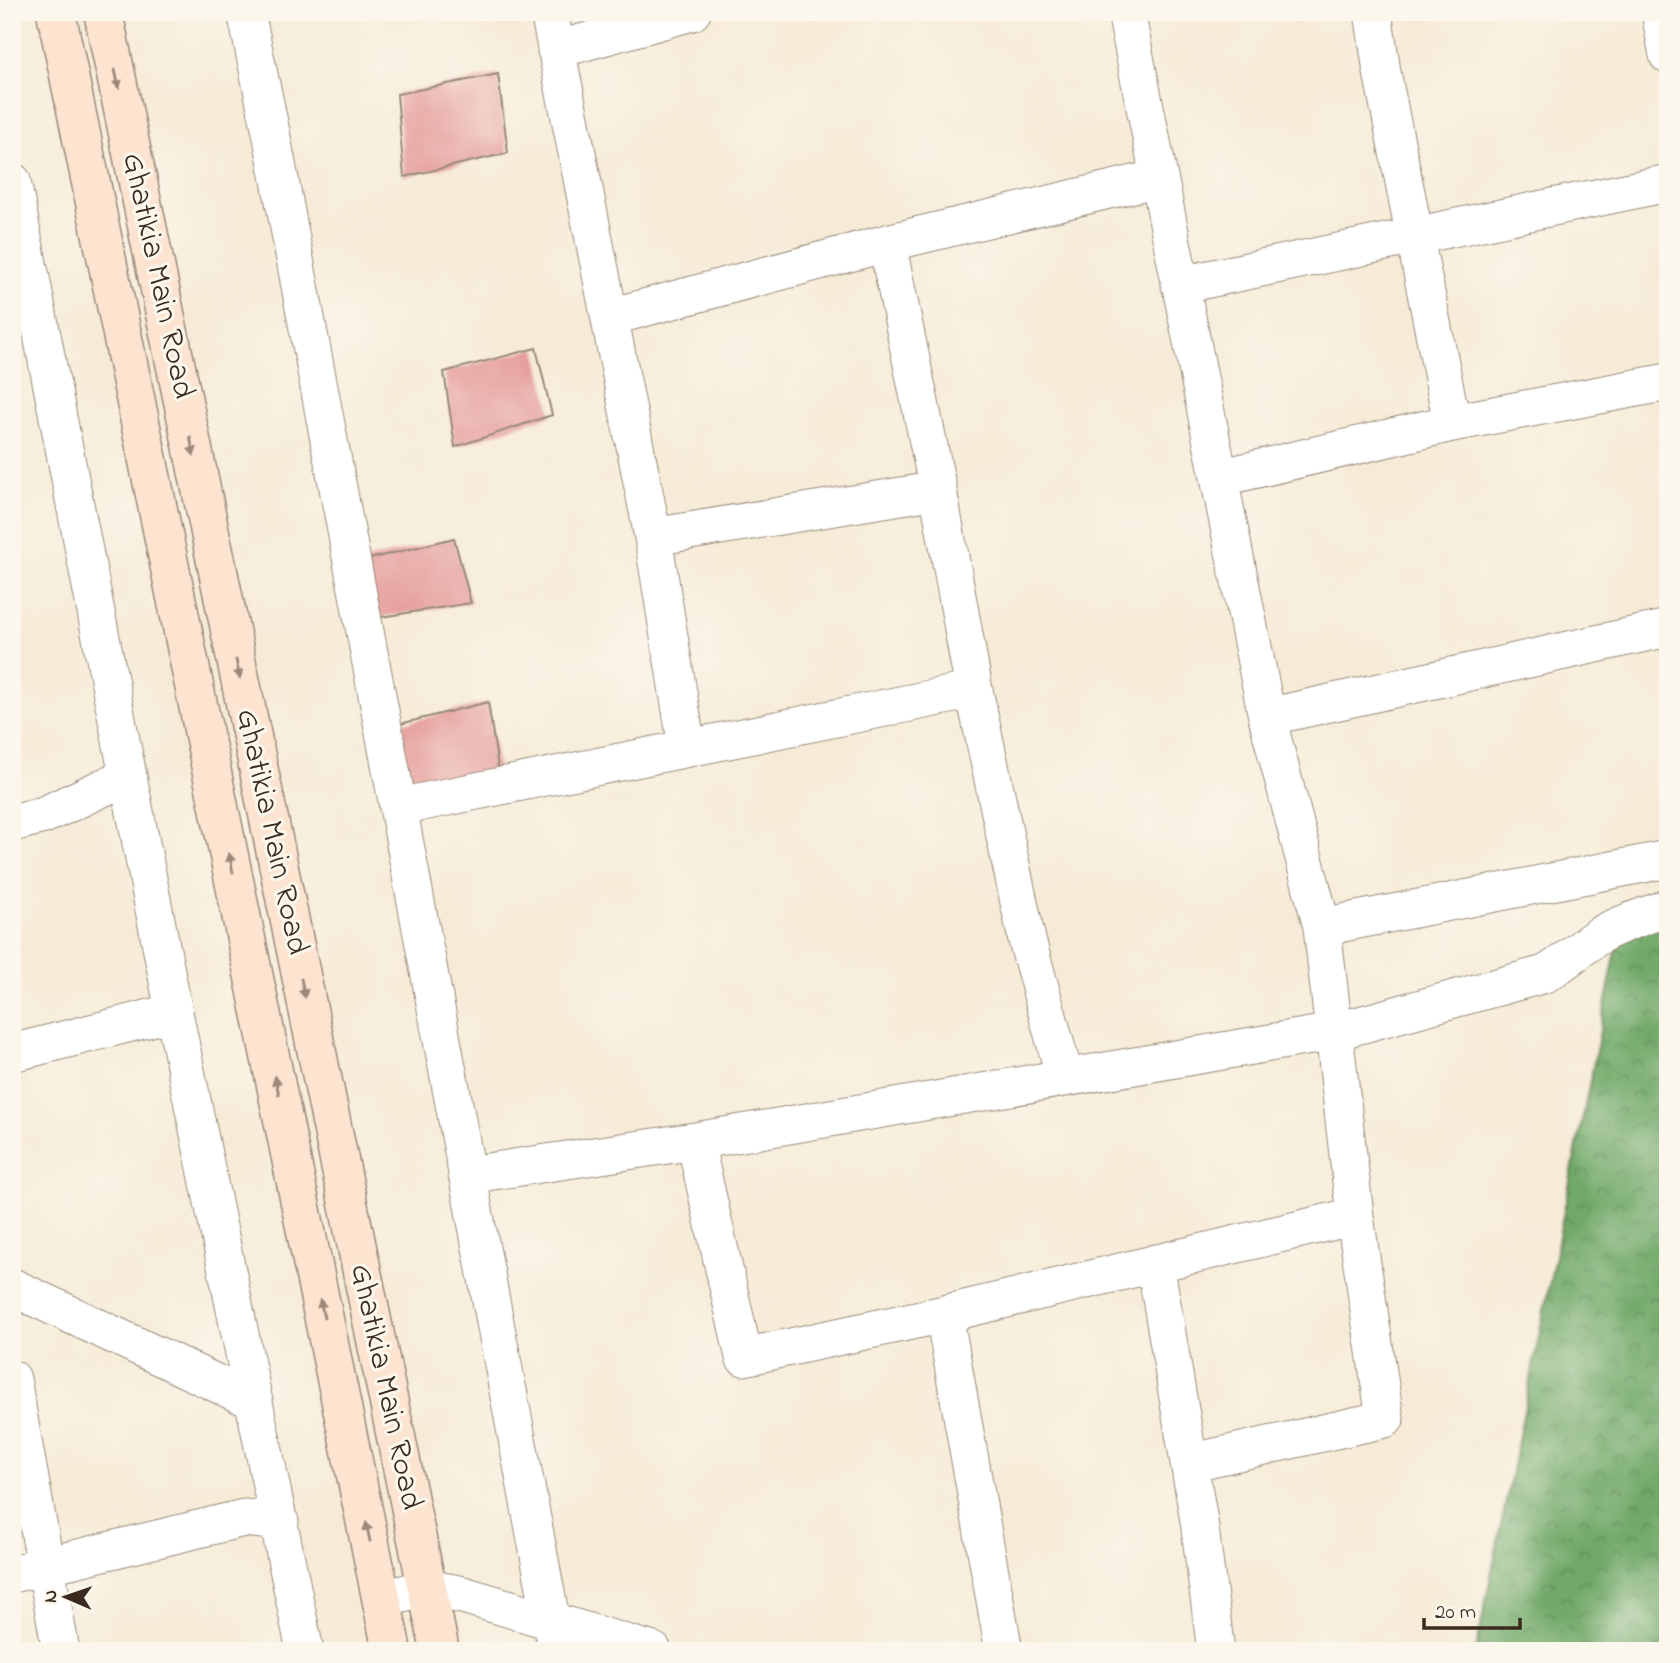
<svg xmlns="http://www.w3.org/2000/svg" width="1680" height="1663" viewBox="0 0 1680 1663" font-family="'Indie Flower',sans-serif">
<defs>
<pattern id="forest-crowns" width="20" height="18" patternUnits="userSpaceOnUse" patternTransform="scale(1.75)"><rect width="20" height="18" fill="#6fa968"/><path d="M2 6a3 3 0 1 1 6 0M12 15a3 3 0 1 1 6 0" fill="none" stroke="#5c8a55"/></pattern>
</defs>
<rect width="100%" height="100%" fill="#fbf7ec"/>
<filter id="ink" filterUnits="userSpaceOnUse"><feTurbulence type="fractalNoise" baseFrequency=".0143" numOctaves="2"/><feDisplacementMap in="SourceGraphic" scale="14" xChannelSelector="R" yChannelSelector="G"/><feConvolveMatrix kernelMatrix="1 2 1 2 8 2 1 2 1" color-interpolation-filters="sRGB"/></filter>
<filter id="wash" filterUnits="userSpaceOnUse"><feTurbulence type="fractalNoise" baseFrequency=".00686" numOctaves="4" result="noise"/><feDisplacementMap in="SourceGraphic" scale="28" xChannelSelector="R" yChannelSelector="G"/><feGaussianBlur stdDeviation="1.57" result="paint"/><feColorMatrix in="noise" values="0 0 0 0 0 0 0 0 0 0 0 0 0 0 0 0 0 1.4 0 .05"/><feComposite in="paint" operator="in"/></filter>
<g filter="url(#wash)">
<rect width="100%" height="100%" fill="#f6ebd7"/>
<path fill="url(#forest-crowns)" stroke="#556a43" stroke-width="2" d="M 1668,911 L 1668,1651 L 1476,1651 L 1618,941 Z"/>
<g id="blocks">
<path fill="#e59d9b" d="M 498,74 L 508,153 L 404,177 L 397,94 Z
M 536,348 L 552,415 L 455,447 L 444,372 Z
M 454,538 L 471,603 L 374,618 L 365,560 Z
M 488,702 L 499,774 L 409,794 L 396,725 Z"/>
</g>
</g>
<g filter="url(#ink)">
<use href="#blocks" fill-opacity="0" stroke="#988a7a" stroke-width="2"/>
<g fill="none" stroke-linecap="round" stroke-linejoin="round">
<g stroke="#988a7a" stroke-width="39">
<path id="street" d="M 246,12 L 271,132 L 557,1651
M 549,12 L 653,537 L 687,748
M 1373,12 L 1382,72 L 1452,423
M 1660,12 L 1668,55
M 556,50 L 692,12
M 12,181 L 174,1012 L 305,1651
M 887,243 L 1159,178
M 1180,285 L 1668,183
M 610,317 L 887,243 L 938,490 L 974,690 L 1027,940 L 1065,1078
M 1219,478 L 1452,423 L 1668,382
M 653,537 L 938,490
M 1267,717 L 1668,628
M 398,807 L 974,690
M 12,823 L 44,815 L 128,776
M 1322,927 L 1668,859
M 12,1053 L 174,1012
M 695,1141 L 744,1357 L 944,1314 L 1004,1651
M 467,1175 L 695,1141 L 1334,1032 L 1545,974 C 1565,963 1581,947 1600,935 C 1621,923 1645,916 1668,908
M 1155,1263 L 1199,1521 L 1216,1651
M 12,1287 L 254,1401
M 944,1314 L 1355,1216 L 1322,927 L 1267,717 L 1126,12
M 12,1379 L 61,1651
M 1189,1463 L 1385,1419 L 1355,1216
M 12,1574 L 244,1518 L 280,1522
M 382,1599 L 427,1588 L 463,1595 L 653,1651"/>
</g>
<g stroke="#988a7a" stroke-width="41">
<path id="secondary" d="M 56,12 L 392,1651
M 103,12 L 440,1651"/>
</g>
<use href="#street" stroke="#fff" stroke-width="37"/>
<use href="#secondary" stroke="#fde4d1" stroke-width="38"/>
</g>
<defs><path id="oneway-solid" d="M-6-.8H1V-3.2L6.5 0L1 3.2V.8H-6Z" transform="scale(1.75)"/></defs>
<g fill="#9c8778">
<use href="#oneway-solid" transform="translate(117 79) rotate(78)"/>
<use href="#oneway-solid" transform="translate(192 446) rotate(78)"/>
<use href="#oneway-solid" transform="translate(238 669) rotate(78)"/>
<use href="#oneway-solid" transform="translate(231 863) rotate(-102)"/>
<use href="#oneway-solid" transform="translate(303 988) rotate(78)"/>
<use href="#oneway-solid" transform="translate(277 1086) rotate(-102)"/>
<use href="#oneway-solid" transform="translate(322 1309) rotate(-102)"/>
<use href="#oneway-solid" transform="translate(368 1532) rotate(-102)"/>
</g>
</g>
<g text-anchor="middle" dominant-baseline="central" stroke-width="6" stroke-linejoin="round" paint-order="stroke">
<g font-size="32" fill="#3b2a1e" stroke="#fbf7ec">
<text transform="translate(157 276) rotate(78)">Ghatikia Main Road</text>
<text transform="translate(271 832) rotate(78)">Ghatikia Main Road</text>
<text transform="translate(385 1387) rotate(78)">Ghatikia Main Road</text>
</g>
</g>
<rect width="1680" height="1663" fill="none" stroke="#fbf7ec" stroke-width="42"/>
<g transform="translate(66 1597) rotate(272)" stroke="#fbf7ec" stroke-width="5" paint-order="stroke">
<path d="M0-5L12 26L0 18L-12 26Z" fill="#3b2a1e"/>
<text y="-10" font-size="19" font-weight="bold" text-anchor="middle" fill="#3b2a1e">N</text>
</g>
<path d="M1424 1618v10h96v-10" fill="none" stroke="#3b2a1e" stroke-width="3.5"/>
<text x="1435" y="1618" font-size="21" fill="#3b2a1e" stroke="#fbf7ec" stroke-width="5" paint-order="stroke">20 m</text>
</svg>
